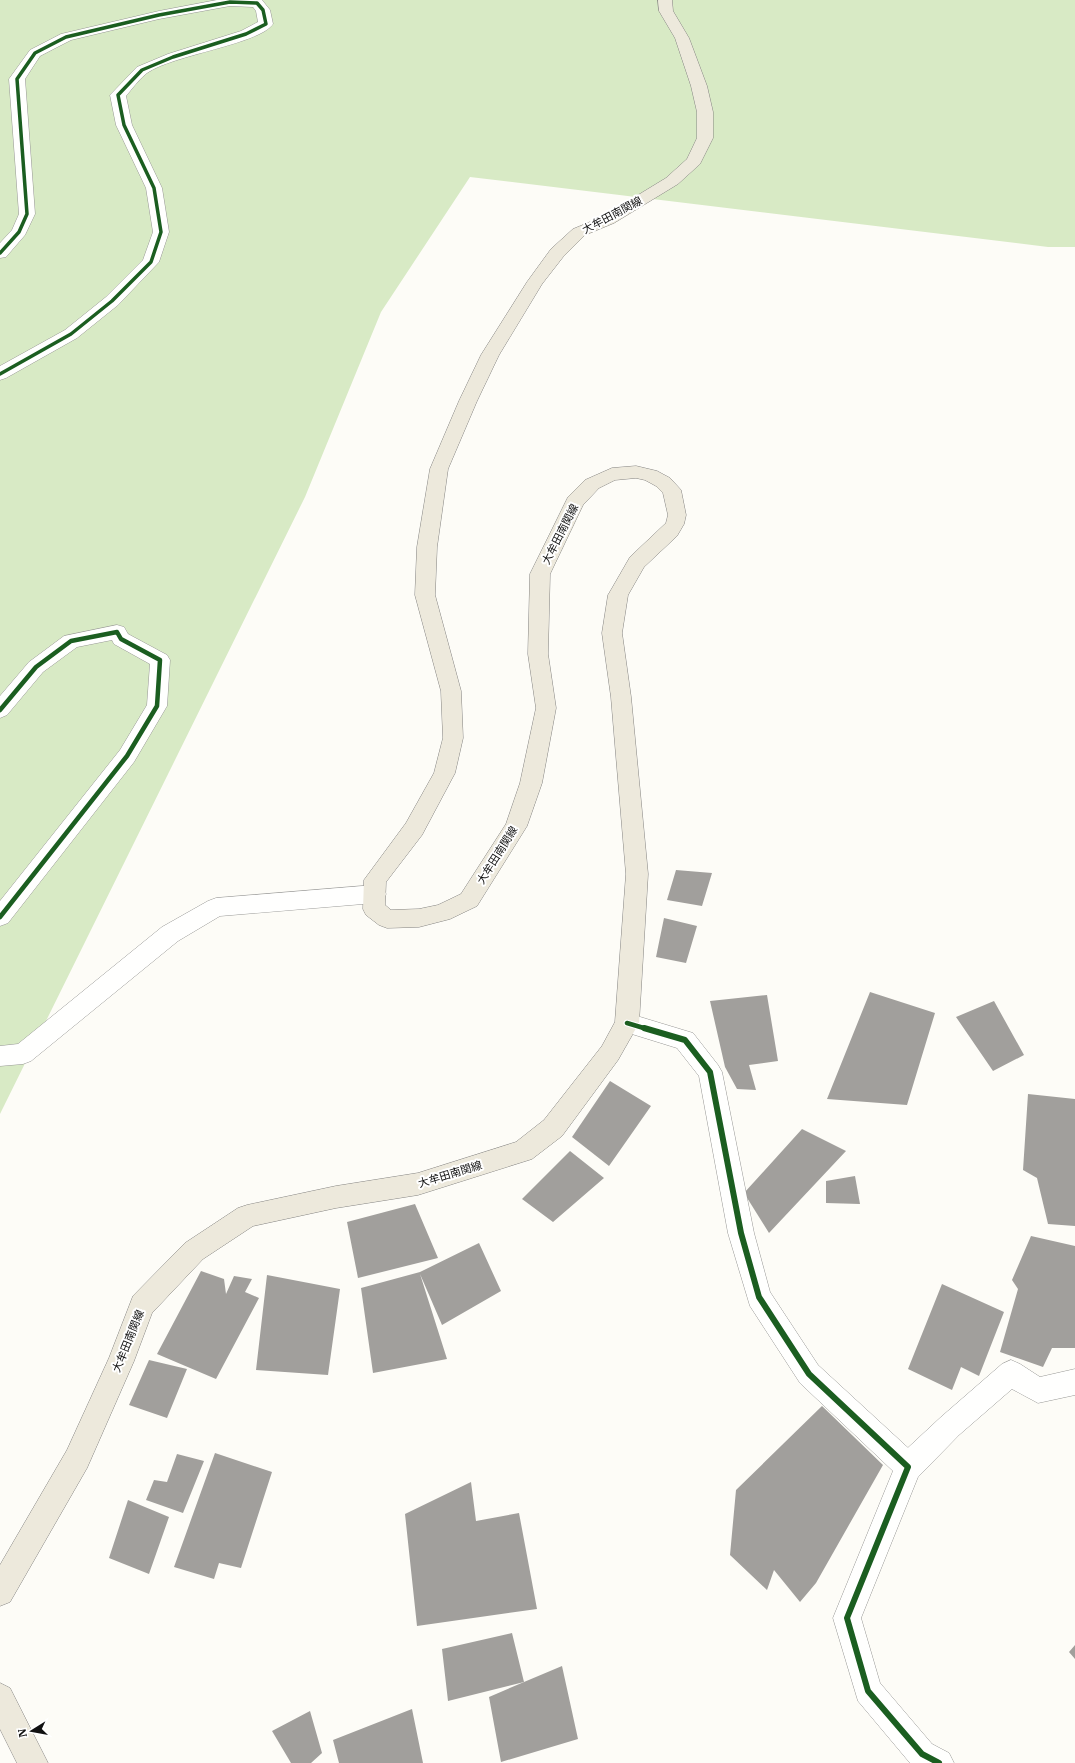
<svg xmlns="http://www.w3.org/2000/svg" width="1075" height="1763" viewBox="0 0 1075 1763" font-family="'IBM Plex Serif','Noto Sans JP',serif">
<rect width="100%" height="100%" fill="#fdfcf7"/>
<path fill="#d8eac5" d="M 0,0 L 1075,0 L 1075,247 L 1048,247 L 470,177 L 381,312 L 305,497 L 0,1114 Z"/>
<path fill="#a19f9c" d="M 676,870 L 712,873 L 702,906 L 667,900 Z
M 664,918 L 697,926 L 686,963 L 656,957 Z
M 870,992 L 935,1013 L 907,1105 L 827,1099 Z
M 767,995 L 778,1061 L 749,1065 L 756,1090 L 737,1089 L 725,1067 L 710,1001 Z
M 994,1001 L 1024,1055 L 993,1071 L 956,1017 Z
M 610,1081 L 651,1106 L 609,1166 L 572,1137 Z
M 1028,1094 L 1075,1099 L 1075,1226 L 1048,1224 L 1037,1178 L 1023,1170 Z
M 802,1129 L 846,1151 L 769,1233 L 744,1193 Z
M 570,1151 L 604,1178 L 553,1222 L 522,1199 Z
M 855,1176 L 860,1204 L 826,1203 L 826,1181 Z
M 415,1204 L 438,1258 L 358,1278 L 347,1222 Z
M 1031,1236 L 1075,1246 L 1075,1348 L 1052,1348 L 1043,1367 L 1000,1352 L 1018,1289 L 1012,1280 Z
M 479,1243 L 501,1291 L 442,1325 L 420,1274 L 447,1359 L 373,1373 L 361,1288 L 420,1272 Z
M 201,1271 L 224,1279 L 226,1294 L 234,1276 L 252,1279 L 245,1292 L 259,1298 L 216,1379 L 157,1354 Z
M 267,1275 L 340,1289 L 328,1375 L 256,1370 Z
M 942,1284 L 1004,1312 L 979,1376 L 961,1367 L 952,1390 L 908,1369 Z
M 149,1360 L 187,1369 L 167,1418 L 129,1405 Z
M 822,1406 L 883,1465 L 816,1583 L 800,1602 L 774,1570 L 767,1590 L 730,1555 L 736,1490 Z
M 215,1453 L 272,1472 L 241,1568 L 219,1563 L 214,1579 L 174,1567 Z
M 177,1454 L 204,1461 L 183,1513 L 146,1500 L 154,1480 L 167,1482 Z
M 471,1482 L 476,1521 L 519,1513 L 537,1609 L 417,1626 L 405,1514 Z
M 128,1500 L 169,1517 L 149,1574 L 109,1558 Z
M 512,1633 L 524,1682 L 562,1666 L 578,1739 L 501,1762 L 489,1697 L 524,1682 L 448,1701 L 442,1649 Z
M 1075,1645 L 1075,1659 L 1069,1652 Z
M 412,1709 L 423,1763 L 339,1763 L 333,1740 Z
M 310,1711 L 322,1753 L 311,1763 L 291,1763 L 272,1731 Z"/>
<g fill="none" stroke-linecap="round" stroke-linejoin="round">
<g stroke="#979795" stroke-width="1">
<path id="service" d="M 1011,1360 L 1020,1364 L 1040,1377 L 1075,1369 L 1075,1395 L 1038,1403 L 1012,1389 L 959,1435 L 918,1477 L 908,1480 L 898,1477 L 894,1467 L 898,1457 L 941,1417 L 1002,1364 Z"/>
</g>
<g stroke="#979795" stroke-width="1">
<path id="minor" d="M 217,0 L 262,0 L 270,10 L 273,24 C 260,44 172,55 147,73 C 139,79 132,89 126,96 L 132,125 L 162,188 L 169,232 L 159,262 L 118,305 L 77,338 L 6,378 L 0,380 L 0,366 L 65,330 L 106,297 L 143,260 L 153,232 L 146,188 L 116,125 L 110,95 L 113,92 L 137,67 L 168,54 L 241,31 L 258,22 L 256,11 L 253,7 L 230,6 L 159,19 L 71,40 L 40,56 L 25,79 L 35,214 L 25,235 L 6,257 L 0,258 L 0,243 L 12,230 L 19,214 L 9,79 L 30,50 L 61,34 L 159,11 Z
M 117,625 L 124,627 L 128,634 L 167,655 L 170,660 L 167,706 L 134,762 L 8,923 L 0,926 L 0,901 L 120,750 L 147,705 L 150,664 L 114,644 L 112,640 L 77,647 L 43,672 L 7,715 L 0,718 L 0,696 L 29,662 L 64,636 Z
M 375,885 L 383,888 L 386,894 L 383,900 L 375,903 L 220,916 L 178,941 L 31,1061 L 23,1064 L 0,1066 L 0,1046 L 18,1044 L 162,927 L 208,901 L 216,898 Z
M 627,1013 L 693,1033 L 718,1065 L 722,1072 L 754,1233 L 770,1292 L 818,1365 L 918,1457 L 922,1467 L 861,1618 L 880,1683 L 932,1744 L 949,1753 L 954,1763 L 910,1763 L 858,1701 L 833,1618 L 893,1471 L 800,1383 L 750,1306 L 728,1233 L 699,1076 L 677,1048 L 619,1030 L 615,1023 L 619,1016 Z"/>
</g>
<g stroke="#858482" stroke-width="1">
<path id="primary" d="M 658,0 L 672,0 L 673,11 L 689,38 L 707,86 L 713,112 L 713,138 L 700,164 L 678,184 L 614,223 L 585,235 L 563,257 L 542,284 L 499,355 L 477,401 L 448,469 L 437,547 L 435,595 L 461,691 L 463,738 L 455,773 L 422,835 L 386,882 L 385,905 L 391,910 L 419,909 L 438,905 L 461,894 L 506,824 L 520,783 L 536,708 L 528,654 L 530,574 L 568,497 L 585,480 L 612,468 L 636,466 L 657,471 L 670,478 L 681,490 L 686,515 L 684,524 L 677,536 L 644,567 L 628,595 L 622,633 L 631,697 L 648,874 L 639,1023 L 618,1060 L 562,1136 L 532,1159 L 418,1195 L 336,1208 L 253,1226 L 203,1259 L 152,1313 L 134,1361 L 87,1468 L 10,1602 L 0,1606 L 0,1565 L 67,1450 L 109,1358 L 133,1296 L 185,1243 L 238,1208 L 247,1205 L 336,1186 L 418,1173 L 516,1142 L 544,1120 L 602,1046 L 615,1022 L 626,874 L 611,697 L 602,633 L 608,595 L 611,590 L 630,557 L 666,523 L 668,515 L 663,493 L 656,486 L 645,480 L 636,478 L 615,480 L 599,488 L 583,505 L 550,574 L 548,654 L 556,708 L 542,783 L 527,826 L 477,906 L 450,919 L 419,927 L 387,928 L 379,925 L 366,915 L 363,909 L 364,880 L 406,823 L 434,773 L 443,738 L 441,691 L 415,595 L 417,547 L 430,469 L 459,401 L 481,355 L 527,282 L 551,249 L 573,229 L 602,217 L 666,178 L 687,159 L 697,138 L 697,112 L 691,86 L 675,38 L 659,11 Z
M 0,1683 L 10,1688 L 48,1763 L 17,1763 L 0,1729 Z"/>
</g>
<use href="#service" fill="#fffffe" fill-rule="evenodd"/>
<use href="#minor" fill="#fffffe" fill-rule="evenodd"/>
<use href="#primary" fill="#ede9dc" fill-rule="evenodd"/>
<g stroke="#fff" stroke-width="5.5">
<path id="cycleway-far2" d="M 0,253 L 19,232 L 27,214 L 17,79 L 35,53 L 66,37 L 159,15 L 230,2 L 257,3 L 263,10 L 266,24 L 246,34 L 173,57 L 142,70 L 118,95 L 124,125 L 154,188 L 161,232 L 151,262 L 112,301 L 71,334 L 0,374"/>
</g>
<g stroke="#fff" stroke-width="7">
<path id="cycleway-far1" d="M 0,710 L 36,667 L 71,641 L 117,632 L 121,639 L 160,660 L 157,706 L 127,756 L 0,917
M 627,1023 L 647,1029"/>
</g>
<g stroke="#fff" stroke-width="8">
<path id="cycleway" d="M 644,1028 L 685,1040 L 710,1072 L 741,1233 L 759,1297 L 809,1374 L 908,1467 L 847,1618 L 868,1691 L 922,1754 L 939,1763"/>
</g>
<use href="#cycleway-far2" stroke="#1b5e20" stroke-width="3.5"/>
<use href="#cycleway-far1" stroke="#1b5e20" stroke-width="4.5"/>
<use href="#cycleway" stroke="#1b5e20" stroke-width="6"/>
</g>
<g text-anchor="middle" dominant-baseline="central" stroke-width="4" stroke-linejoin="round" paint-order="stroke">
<g font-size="11" fill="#111" stroke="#fff">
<text transform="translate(612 215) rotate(-28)">大牟田南関線</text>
<text transform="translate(560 534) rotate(-63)">大牟田南関線</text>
<text transform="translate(497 855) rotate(-58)">大牟田南関線</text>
<text transform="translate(450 1174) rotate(-17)">大牟田南関線</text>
<text transform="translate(128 1341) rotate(-68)">大牟田南関線</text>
</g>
</g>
<g transform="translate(32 1731) rotate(259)" stroke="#ffffff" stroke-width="3" paint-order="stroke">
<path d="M0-3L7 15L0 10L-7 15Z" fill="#111111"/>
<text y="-6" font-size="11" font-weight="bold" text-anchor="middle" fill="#111111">N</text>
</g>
</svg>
